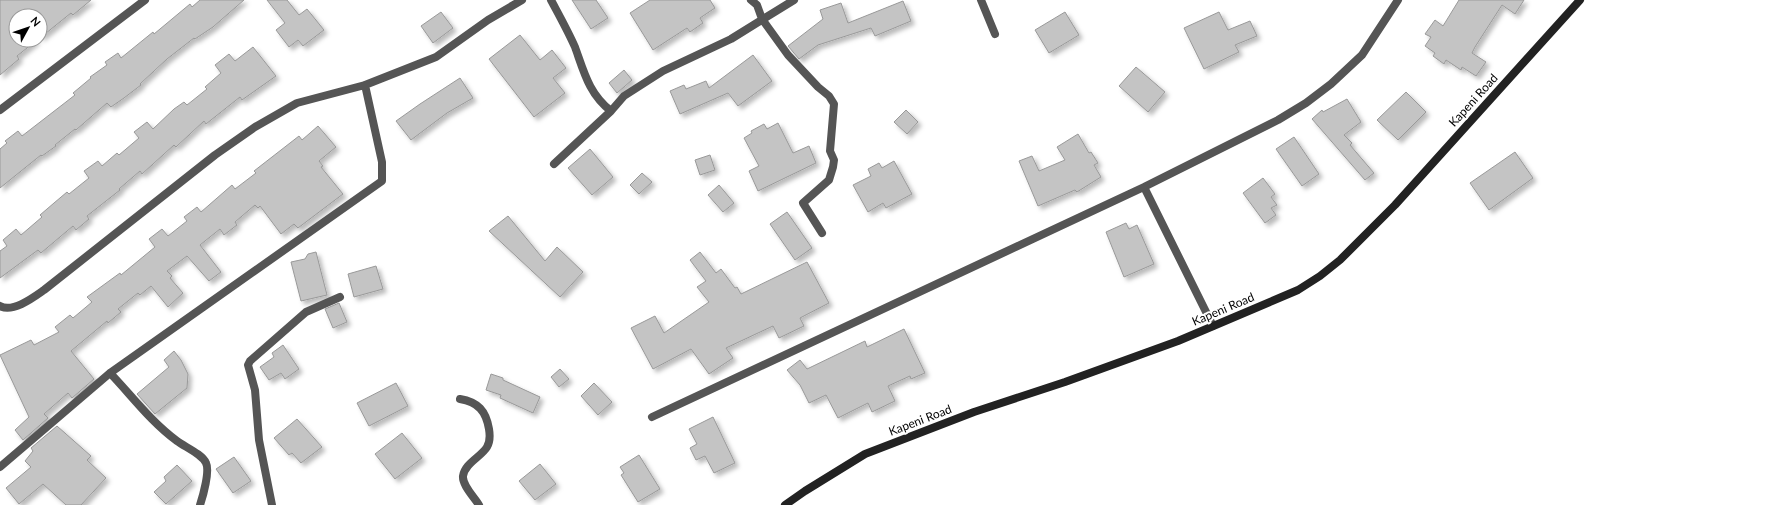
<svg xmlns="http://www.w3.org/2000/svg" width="1767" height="505" viewBox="0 0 1767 505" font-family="Lato,sans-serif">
<defs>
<filter id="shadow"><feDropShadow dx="3.5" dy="3.5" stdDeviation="2" flood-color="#0004"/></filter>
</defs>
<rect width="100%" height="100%" fill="#fff"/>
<path fill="#c4c4c4" stroke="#999" filter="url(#shadow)" d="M 0,0 L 91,0 L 73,15 L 71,13 L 40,38 L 40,16 L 16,16 L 16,40 L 37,40 L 17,56 L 19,59 L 0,75 Z
M 200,0 L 244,0 L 213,27 L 195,39 L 194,38 L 167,59 L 140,84 L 141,85 L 124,98 L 111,107 L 107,103 L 76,130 L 75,129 L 55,145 L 56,146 L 42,156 L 41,155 L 0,188 L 0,149 L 7,143 L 5,141 L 18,131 L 22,136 L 75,95 L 73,93 L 91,78 L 90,77 L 107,65 L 105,62 L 118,53 L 121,58 L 153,32 L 154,34 L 190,4 L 192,7 Z
M 267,0 L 287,0 L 299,15 L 307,9 L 324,30 L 303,46 L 298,40 L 289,47 L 276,30 L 285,23 Z
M 572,0 L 596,0 L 608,18 L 591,29 Z
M 650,0 L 710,0 L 715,8 L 700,18 L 703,23 L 690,32 L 687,28 L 653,50 L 630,13 Z
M 1459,0 L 1524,0 L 1515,14 L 1502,5 L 1475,47 L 1472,53 L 1486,62 L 1476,76 L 1462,67 L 1461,70 L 1446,60 L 1444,64 L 1433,56 L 1435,53 L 1425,46 L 1431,37 L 1425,34 L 1435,20 L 1443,26 Z
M 903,1 L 911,21 L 875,36 L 871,28 L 818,45 L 799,59 L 788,46 L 823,19 L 820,10 L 841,3 L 848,23 Z
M 441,12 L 453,28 L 433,43 L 421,26 Z
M 1065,12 L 1079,35 L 1049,53 L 1035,30 Z
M 1219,12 L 1228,30 L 1250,21 L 1257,36 L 1235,45 L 1239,52 L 1204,69 L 1184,28 Z
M 520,35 L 540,60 L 552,50 L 566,68 L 553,78 L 565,93 L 534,117 L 489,59 Z
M 253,47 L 276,76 L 242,100 L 240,97 L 206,124 L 204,121 L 176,147 L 174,145 L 142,174 L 140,171 L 119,189 L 120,190 L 87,216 L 89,219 L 76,230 L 73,226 L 41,253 L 38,250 L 0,278 L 0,251 L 7,246 L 3,240 L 16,229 L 21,235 L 42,217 L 40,215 L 54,203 L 67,192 L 69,194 L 89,178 L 84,171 L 98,161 L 102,166 L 117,153 L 119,155 L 139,138 L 134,132 L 147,122 L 153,129 L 174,109 L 184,102 L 187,105 L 207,89 L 205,87 L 221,73 L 215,65 L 229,54 L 235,61 Z
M 753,55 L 772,81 L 738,106 L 728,93 L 680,114 L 670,91 L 684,85 L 686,89 L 706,81 L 709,88 Z
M 1136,67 L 1165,92 L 1148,112 L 1119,86 Z
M 624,70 L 632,80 L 617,93 L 609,83 Z
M 460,78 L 473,98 L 447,113 L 411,140 L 396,121 L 420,104 Z
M 1406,92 L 1426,112 L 1398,140 L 1377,120 Z
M 1347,99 L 1361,122 L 1344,135 L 1352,143 L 1350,145 L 1374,173 L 1365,180 L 1312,119 L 1322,110 L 1323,112 Z
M 906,110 L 918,122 L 907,134 L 894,122 Z
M 778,123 L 793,153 L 809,146 L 816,163 L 758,191 L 749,171 L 759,166 L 744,138 L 752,133 L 751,131 L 764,124 L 767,129 Z
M 318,126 L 336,147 L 319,161 L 323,166 L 321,167 L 343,194 L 298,228 L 294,224 L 281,234 L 260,206 L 258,208 L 255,205 L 235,222 L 237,225 L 224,235 L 220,229 L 200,245 L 221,272 L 209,281 L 187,256 L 167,271 L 172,276 L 170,278 L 183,293 L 168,307 L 151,286 L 140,295 L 138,293 L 118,309 L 121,312 L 108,323 L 107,321 L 71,351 L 94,379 L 72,398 L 68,393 L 44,414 L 48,418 L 23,440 L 15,430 L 29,417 L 0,355 L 31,340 L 34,345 L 59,332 L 55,327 L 70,315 L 73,318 L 92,302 L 87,297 L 120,273 L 121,275 L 155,247 L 149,239 L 162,229 L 168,236 L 187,221 L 184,217 L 197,207 L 201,212 L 232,185 L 235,189 L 256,173 L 254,171 L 299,136 L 302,140 Z
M 1078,134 L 1089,153 L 1091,152 L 1098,163 L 1094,165 L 1101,177 L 1077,192 L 1075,190 L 1038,206 L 1019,161 L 1032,156 L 1039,171 L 1065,160 L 1057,147 Z
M 1294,137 L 1319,174 L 1302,186 L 1276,149 Z
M 590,149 L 613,177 L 592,195 L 568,168 Z
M 1515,152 L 1533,178 L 1489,210 L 1470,183 Z
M 710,155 L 715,170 L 700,175 L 695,160 Z
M 894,161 L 912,194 L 886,208 L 883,203 L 868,212 L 853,185 L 871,176 L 868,169 L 879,163 L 882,168 Z
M 642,173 L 652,182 L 639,194 L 630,185 Z
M 1263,178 L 1275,194 L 1271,197 L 1277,205 L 1271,208 L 1276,215 L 1265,223 L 1243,193 Z
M 719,185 L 734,203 L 723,212 L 708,195 Z
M 787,212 L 812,248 L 795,260 L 770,224 Z
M 508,216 L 545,261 L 557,247 L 583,272 L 560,297 L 489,231 Z
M 1126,223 L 1129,229 L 1137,225 L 1154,264 L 1124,277 L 1106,232 Z
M 316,252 L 327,295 L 301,301 L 291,262 L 305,259 L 308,254 Z
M 700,252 L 716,273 L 721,269 L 735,288 L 737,287 L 741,294 L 807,262 L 829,303 L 800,318 L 804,326 L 779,338 L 773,326 L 726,348 L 733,358 L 709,374 L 691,349 L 653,369 L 631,328 L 655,316 L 664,333 L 709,302 L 697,287 L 706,281 L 690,260 Z
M 376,266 L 383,289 L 354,297 L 348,274 Z
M 339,303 L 347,322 L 333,328 L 325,309 Z
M 904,329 L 925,373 L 911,379 L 910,376 L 888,386 L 895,401 L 872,412 L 868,403 L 838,418 L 826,395 L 809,403 L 800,385 L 787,370 L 800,360 L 807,369 L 865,341 L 867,347 Z
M 283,345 L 299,369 L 285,379 L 281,373 L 269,380 L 260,367 L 274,357 L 272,353 Z
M 174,351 L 181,360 L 188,374 L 187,388 L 155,414 L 137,394 L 169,367 L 164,360 Z
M 560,369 L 569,379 L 559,387 L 551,377 Z
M 491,374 L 503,378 L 503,380 L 540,397 L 533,413 L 500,398 L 501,395 L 486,390 Z
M 396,383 L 408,406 L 369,426 L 357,403 Z
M 594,383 L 612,402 L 598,415 L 581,396 Z
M 713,417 L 735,463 L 714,473 L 705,456 L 696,460 L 690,448 L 697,444 L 689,429 Z
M 297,419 L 322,447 L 301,463 L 292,453 L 289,455 L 274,438 Z
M 57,426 L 91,456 L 87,460 L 106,478 L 81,505 L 66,505 L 43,484 L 19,504 L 6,488 L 31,467 L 25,461 L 33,451 L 31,448 Z
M 402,433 L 422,458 L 395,479 L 375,454 Z
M 639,455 L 660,489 L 638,502 L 621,475 L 624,473 L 620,467 Z
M 234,457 L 251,481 L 233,493 L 216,469 Z
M 540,464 L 556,484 L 535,500 L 519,481 Z
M 177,465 L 192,481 L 166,504 L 154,492 L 166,481 L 164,477 Z"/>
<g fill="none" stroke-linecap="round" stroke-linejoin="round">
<path stroke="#555" stroke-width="8" d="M 551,0 C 559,15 568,31 575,47 C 584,72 589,94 611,111
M 751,0 L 757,5 L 762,19 L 788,55 L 818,87 L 829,96 L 834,104 L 830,151 L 834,160 L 833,167 L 829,180 L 803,203 L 822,233
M 981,0 L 995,34
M 0,110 L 145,0
M 554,164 L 611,111 L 624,96 L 663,71 L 731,39 L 794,0
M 1144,187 L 1213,326
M 0,306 C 13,313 34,297 44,290 L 215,155 L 255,127 L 297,103 L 365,85 L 436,57 L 488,20 L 522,0
M 110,373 C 132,396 151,422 177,441 C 185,447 202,454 206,463 C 210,471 203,496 200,505
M 460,399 C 478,402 486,411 489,429 C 490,435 490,442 487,447 C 481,457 465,463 463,476 C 462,485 474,497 479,505
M 652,417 L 1144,187 L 1278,120 L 1306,103 L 1331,84 L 1362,55 L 1398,0
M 0,467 L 110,373 L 382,181 L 382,162 L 365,85
M 272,505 L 259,440 L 255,390 L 248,365 L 250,361 L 306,312 L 340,297"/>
<path stroke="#222" stroke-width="8" d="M 785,505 L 805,491 L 865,454 L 974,412 L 1065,382 L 1178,341 L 1298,290 L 1320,276 L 1340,260 L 1395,205 L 1580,0"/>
</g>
<g text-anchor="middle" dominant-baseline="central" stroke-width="4" stroke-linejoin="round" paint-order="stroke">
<g font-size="12" fill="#000" stroke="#fff">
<text transform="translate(1473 100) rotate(-48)">Kapeni Road</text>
<text transform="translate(1223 309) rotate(-23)">Kapeni Road</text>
<text transform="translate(920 420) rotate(-21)">Kapeni Road</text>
</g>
</g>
<g transform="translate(28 28) rotate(50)"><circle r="19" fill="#ffffff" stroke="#999999"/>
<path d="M0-3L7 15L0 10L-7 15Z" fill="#000000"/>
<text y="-6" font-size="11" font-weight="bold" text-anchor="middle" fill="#000000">N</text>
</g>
</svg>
